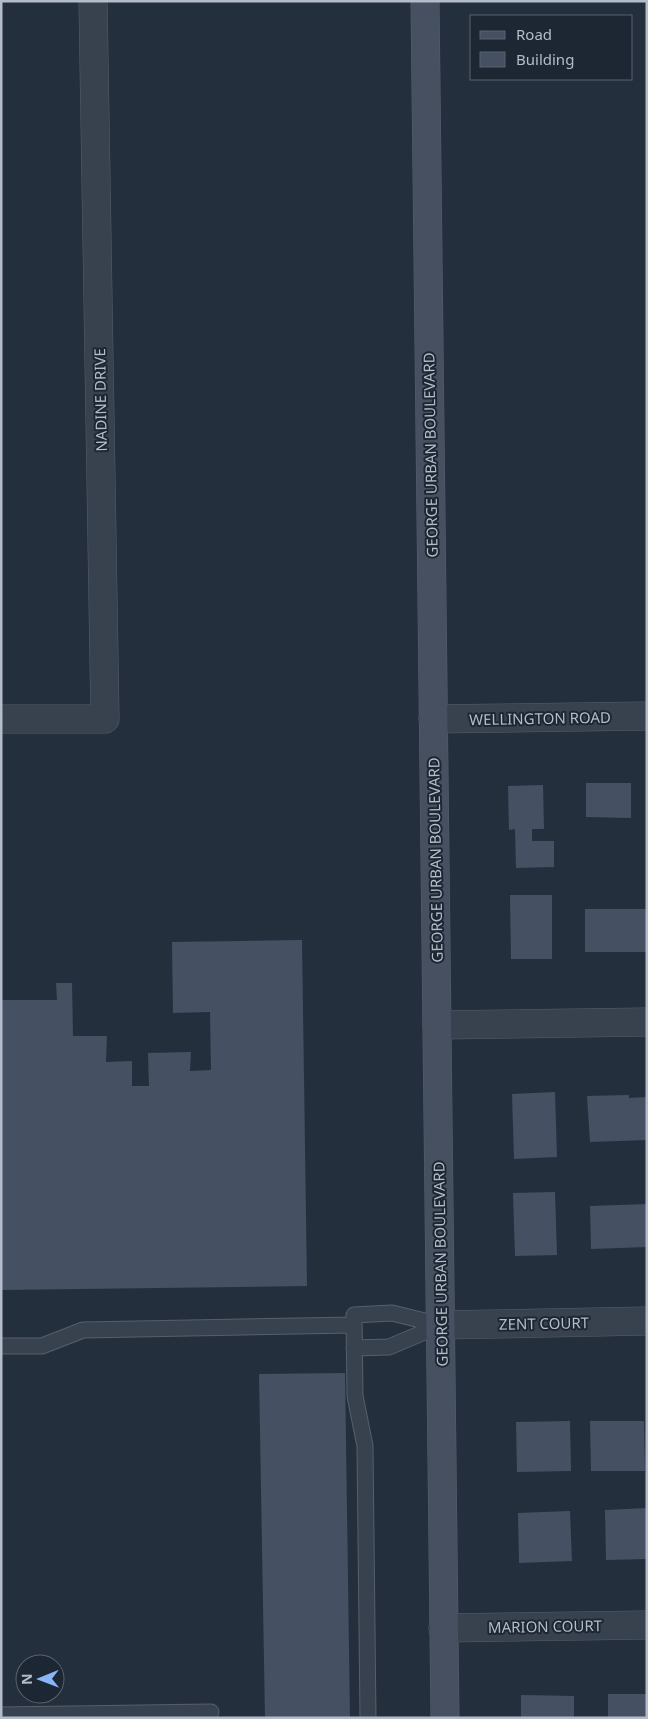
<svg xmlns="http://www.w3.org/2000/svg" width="648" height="1719" viewBox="0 0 648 1719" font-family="'Noto Sans',sans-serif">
<rect width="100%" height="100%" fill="#242f3e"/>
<path fill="#455162" d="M 586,783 L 631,783 L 631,818 L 586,817 Z
M 543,785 L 544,829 L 532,829 L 532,841 L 554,841 L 554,867 L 516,868 L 515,829 L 509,830 L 508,786 Z
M 510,895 L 552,895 L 552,959 L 511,959 Z
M 585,909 L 647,909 L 647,952 L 585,952 Z
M 302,940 L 307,1286 L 1,1290 L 1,1000 L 57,1000 L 56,983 L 72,983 L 73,1036 L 107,1036 L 106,1062 L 132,1061 L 132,1086 L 149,1086 L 148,1053 L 191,1052 L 190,1071 L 211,1070 L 210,1012 L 173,1013 L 172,942 Z
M 555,1092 L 557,1157 L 514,1159 L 512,1094 Z
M 629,1095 L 629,1098 L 647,1097 L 647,1140 L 590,1142 L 587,1096 Z
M 555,1192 L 557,1255 L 515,1256 L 513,1193 Z
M 647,1204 L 647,1247 L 591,1249 L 590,1206 Z
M 345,1373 L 350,1718 L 265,1718 L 259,1374 Z
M 570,1421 L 571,1471 L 517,1472 L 516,1422 Z
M 590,1421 L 644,1421 L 645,1471 L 591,1471 Z
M 647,1508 L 647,1559 L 606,1560 L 605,1510 Z
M 570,1511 L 572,1561 L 519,1563 L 518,1513 Z
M 608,1694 L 647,1694 L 647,1718 L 608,1718 Z
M 521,1695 L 574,1696 L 574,1718 L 521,1718 Z"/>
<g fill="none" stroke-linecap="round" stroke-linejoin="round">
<g stroke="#565f6c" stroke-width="17">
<path id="lane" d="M 1,1346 L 42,1346 L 83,1330 L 354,1325
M 354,1348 L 389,1347 L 441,1325
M 1,1715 L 211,1712
M 368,1718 L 365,1446 L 355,1396 L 354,1315 L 392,1313 L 441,1325"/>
</g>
<g stroke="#565f6c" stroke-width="29">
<path id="street" d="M 1,719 L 105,719 L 93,1
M 433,719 L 647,716
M 437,1025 L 647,1022
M 441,1325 L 647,1321
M 443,1628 L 647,1625"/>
</g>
<g stroke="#565f6c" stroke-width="29">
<path id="secondary" d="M 425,1 L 445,1718"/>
</g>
<use href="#lane" stroke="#38414e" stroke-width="15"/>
<use href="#street" stroke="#38414e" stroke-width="28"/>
<use href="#secondary" stroke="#465061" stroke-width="28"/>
</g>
<g text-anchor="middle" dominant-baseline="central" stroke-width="4" stroke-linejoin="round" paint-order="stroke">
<g font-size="15" fill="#b4bcc9" stroke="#1d2633">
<text transform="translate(100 400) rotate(-91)">NADINE DRIVE</text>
<text transform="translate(430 455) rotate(-91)">GEORGE URBAN BOULEVARD</text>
<text transform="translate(540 718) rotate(-1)">WELLINGTON ROAD</text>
<text transform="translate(435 860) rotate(-91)">GEORGE URBAN BOULEVARD</text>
<text transform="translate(440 1264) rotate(-91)">GEORGE URBAN BOULEVARD</text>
<text transform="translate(544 1323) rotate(-1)">ZENT COURT</text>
<text transform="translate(545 1626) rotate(-1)">MARION COURT</text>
</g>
</g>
<rect width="648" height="1719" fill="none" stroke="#b4bcc9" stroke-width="5"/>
<rect x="470" y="15" width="162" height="65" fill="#1d2633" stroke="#59626f"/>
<rect x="480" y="31" width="25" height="8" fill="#465061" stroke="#59626f"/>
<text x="516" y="40" font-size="15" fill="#b4bcc9">Road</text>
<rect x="480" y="52" width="25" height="15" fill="#455162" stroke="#59626f"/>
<text x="516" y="65" font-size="15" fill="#b4bcc9">Building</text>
<g transform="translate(40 1679) rotate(269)"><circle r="24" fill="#1d2633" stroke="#59626f"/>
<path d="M0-4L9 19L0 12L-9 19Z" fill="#8ab4f8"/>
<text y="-8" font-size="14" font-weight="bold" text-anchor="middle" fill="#b4bcc9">N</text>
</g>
</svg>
